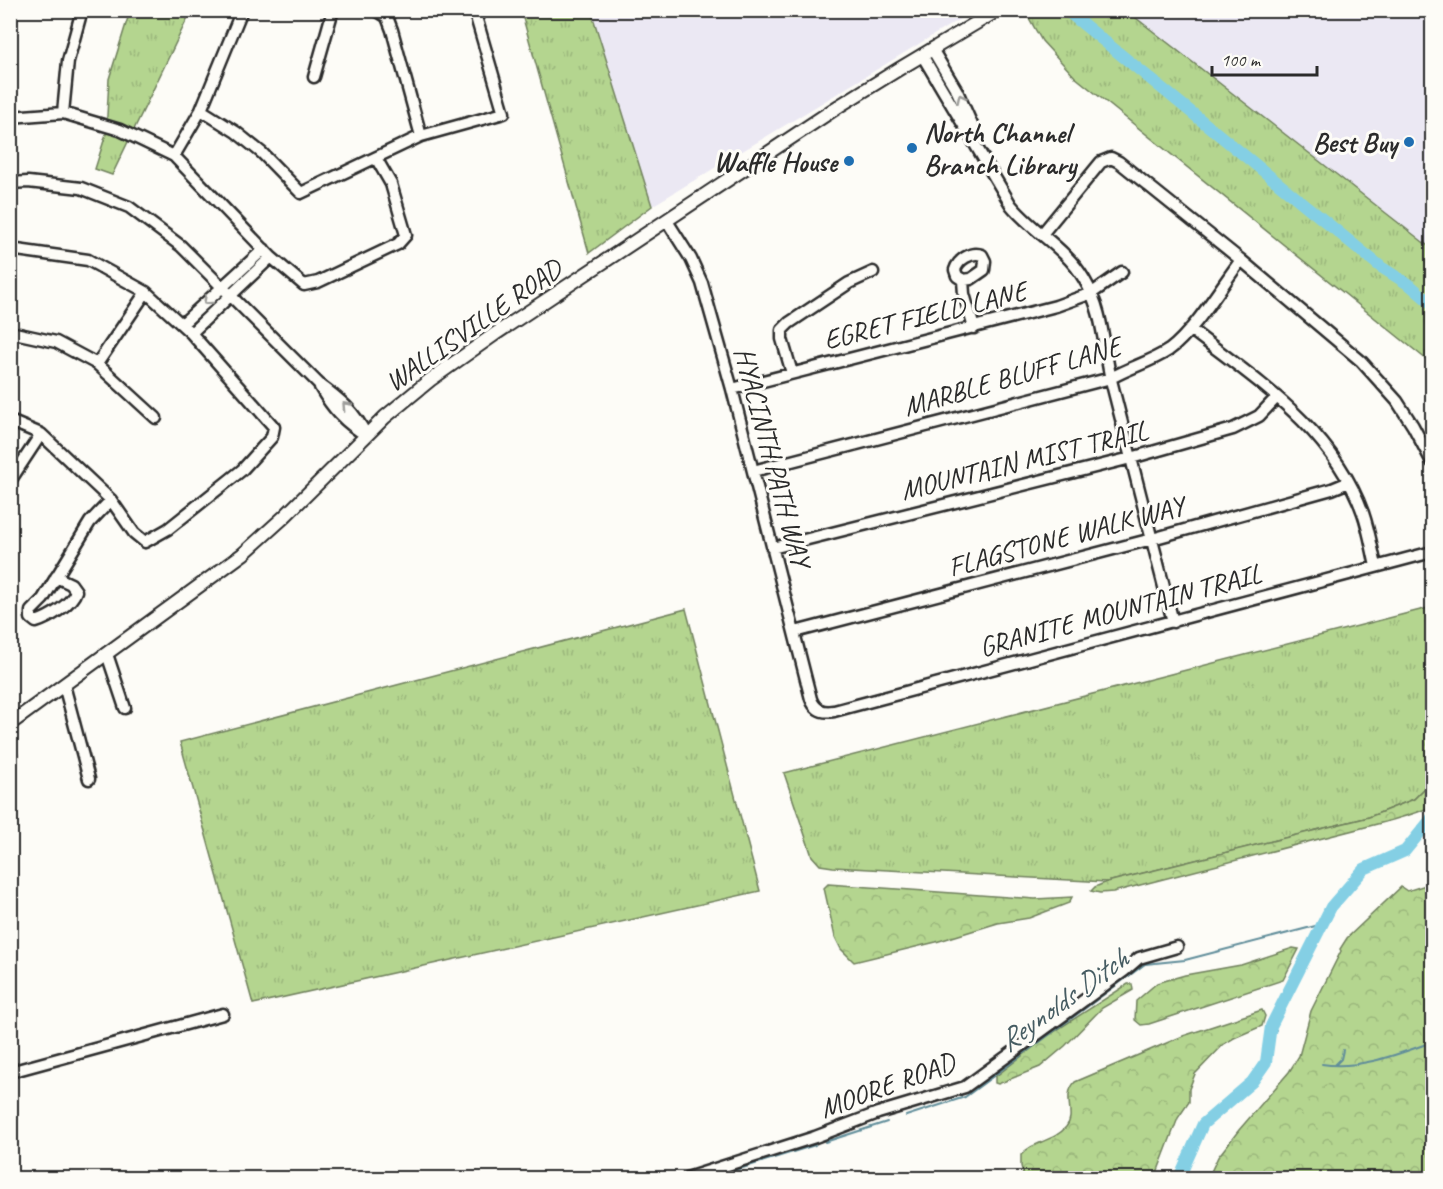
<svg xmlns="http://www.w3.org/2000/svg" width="1443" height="1189" viewBox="0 0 1443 1189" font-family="Caveat,sans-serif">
<defs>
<pattern id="grass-tufts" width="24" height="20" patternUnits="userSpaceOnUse" patternTransform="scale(1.5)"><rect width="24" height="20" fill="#b4d58f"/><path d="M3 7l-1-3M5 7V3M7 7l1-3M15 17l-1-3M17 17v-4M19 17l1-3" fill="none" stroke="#9bb77c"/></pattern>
<pattern id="forest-crowns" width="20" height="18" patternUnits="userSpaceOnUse" patternTransform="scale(1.5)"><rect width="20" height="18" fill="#b4d58f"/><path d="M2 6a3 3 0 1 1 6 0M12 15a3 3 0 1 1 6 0" fill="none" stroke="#9bb77c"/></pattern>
</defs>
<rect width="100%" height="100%" fill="#fdfcf7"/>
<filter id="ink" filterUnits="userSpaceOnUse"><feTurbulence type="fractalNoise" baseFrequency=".0167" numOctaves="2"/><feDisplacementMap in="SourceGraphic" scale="12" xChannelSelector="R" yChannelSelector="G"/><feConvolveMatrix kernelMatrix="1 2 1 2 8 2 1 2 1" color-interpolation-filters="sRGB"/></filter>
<g filter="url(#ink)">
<path fill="#ebe8f3" d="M 591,10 L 973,11 L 652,206 Z
M 1127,11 L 1432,11 L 1432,249 Z"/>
<path fill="url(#grass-tufts)" stroke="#70805d" stroke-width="1.5" d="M 130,11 L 191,11 L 112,175 L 95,169 L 106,134 L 109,79 Z
M 521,11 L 591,11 L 652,206 L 589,253 Z
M 1025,11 L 1127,11 L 1432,249 L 1432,364 L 1075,77 L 1042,41 Z
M 1432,607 L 1432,781 L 1414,799 L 1369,817 L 1107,882 L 833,867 L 820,865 L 812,856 L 784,773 Z
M 686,609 L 760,891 L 253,1004 L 180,742 Z"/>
<path fill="url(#forest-crowns)" stroke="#70805d" stroke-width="1.5" d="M 1432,781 L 1432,806 C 1417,814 1401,817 1385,822 L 1113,892 L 1100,893 L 1091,891 L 1095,887 L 1107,882 L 1369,817 L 1414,799 Z
M 1432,883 L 1432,900 L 1426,904 L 1432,909 L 1432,1178 L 1208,1178 L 1218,1157 L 1239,1130 L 1289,1072 L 1299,1056 L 1311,1011 L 1341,951 L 1340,949 L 1347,938 L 1401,887 L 1407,891 Z
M 828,884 L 1035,899 L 1072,897 L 1069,903 L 1029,918 L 998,923 L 936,942 L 854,962 L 841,949 L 835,937 L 824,888 Z
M 1293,948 L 1299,949 L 1283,980 L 1149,1024 L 1141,1025 L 1135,1020 L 1136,1001 L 1157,983 L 1185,975 L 1241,965 Z
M 1128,984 L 1132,984 L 1133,990 L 1102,1008 L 1065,1046 L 1040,1067 L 998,1084 L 995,1083 L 995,1077 L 1049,1035 Z
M 1262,1010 L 1265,1016 L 1262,1026 L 1234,1038 L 1224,1044 L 1195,1074 L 1189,1089 L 1189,1102 L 1178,1118 L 1155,1178 L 1024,1178 L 1021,1166 L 1021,1155 C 1033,1141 1055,1141 1066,1127 C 1077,1114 1061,1097 1075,1082 L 1183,1036 Z"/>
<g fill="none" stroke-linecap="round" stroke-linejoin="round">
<path stroke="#608d9a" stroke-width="2" d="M 1271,1026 L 1276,1030
M 1322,1064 C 1359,1070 1398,1054 1432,1042
M 1335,1065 L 1341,1059 L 1343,1050
M 906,1116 L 965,1097 L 1145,964 L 1185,960 L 1323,924
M 825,1142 L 887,1122
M 711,1178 L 815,1145"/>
<path stroke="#84cfe4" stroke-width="12" d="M 1066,10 L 1381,267 L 1411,286 L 1432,304
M 1179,1178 L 1203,1124 L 1252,1082 L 1266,1062 L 1271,1026 L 1331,907 L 1364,869 L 1405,851 L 1432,818"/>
<g stroke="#2b2b2b" stroke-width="15">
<path id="minor" d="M 376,10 L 387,17 L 392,30 L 421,136
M 932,49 L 957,91 L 976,134
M 922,55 L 1011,205 C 1033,232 1066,248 1084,279 C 1104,312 1103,347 1112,384 C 1132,463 1153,543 1173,622
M 314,77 L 333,10
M 201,110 L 236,132 L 262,153 L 301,193 L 421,136 L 504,113 L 474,10
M 63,113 L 68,61 L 82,10
M 10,117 L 63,113 L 120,130 L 174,156 L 271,257 L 304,285 L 318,282 L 398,244 L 406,235 L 391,184 L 376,158
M 174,156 L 201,110 L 242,10
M 10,183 L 28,182 L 81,188 L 129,207 L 181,246 L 319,384 C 340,399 355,412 366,435
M 667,221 L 691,259 L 702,283 L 732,389 L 811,699 C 815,710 823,713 834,711 L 1432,552
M 1042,234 L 1101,162 L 1111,158 L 1119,162 L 1241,260 L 1361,361 L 1397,401 L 1413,426 L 1432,462
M 10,249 L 88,260 L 146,292 L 191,333 L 274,427 L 272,437 L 242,470 L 168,529 L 145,542 L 134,533 L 111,500 L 41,434 L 10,421
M 963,280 L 971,279 L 984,270 L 985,261 L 982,255 C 971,251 958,260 955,270 L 957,276 L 963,280 L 964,294 L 974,328
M 182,324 L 264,249
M 1190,329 C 1257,381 1333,429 1363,513 C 1369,530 1372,549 1376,566
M 10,332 L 56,342 L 97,364 L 156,418
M 191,333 L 271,257
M 97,364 L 146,292
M 792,373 L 782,339 L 782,330 L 789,323 L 849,283 L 873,272
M 320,387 C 332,408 345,423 366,435
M 732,389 L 1056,306 L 1092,293 L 1122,272
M 753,471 L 1111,378 C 1130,367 1151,362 1169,350 C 1193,333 1222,285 1241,260
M 10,481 L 41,434
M 772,548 L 1131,458 L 1233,429 L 1259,416 L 1277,397
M 56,577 L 71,584 L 76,591 C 72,604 49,618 36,622 L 31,618 L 31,611 L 43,599 L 90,522 L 111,500
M 795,632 L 1152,539 L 1332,489 L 1349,482
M 107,654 L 125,708
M 64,685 L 89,779
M 10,753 L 11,755
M 10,1072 L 223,1014
M 687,1178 L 815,1137 L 878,1113 L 965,1087 L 1124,971 L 1139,958 L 1177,947"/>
</g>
<g stroke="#2b2b2b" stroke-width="16">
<path id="major" d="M 10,724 L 243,554 L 284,517 L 385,417 L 430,380 L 495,334 L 839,106 L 899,69 L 998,10"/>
</g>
<use href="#minor" stroke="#fdfcf7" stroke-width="10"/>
<use href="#major" stroke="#fdfcf7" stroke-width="12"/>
</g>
<defs><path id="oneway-chevron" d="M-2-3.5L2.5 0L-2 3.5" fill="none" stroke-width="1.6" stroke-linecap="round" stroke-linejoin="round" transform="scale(1.5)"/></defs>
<g stroke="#9e9e9b">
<use href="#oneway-chevron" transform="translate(961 98) rotate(-116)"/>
<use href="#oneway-chevron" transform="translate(207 301) rotate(138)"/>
<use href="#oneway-chevron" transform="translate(346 406) rotate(-133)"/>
</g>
</g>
<g fill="#1f6fb2" stroke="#fdfcf7" stroke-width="2">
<circle cx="1409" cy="142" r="6"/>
<circle cx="912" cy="148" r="6"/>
<circle cx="849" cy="161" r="6"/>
</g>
<g text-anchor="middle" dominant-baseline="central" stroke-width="6" stroke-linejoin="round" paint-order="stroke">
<g font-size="28" font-weight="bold" fill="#2b2b2b" stroke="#fdfcf7" text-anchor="end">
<text x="924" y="132" text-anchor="start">North Channel<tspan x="924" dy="32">Branch Library</tspan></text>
<text x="1397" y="142">Best Buy</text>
<text x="837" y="161">Waffle House</text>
</g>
<g font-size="28" fill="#2b2b2b" stroke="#fdfcf7">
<text transform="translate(925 315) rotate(-14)">EGRET FIELD LANE</text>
<text transform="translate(473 325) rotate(-35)">WALLISVILLE ROAD</text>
<text transform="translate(1012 376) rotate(-16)">MARBLE BLUFF LANE</text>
<text transform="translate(773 457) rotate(75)">HYACINTH PATH WAY</text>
<text transform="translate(1024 460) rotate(-14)">MOUNTAIN MIST TRAIL</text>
<text transform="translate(1066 536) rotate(-15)">FLAGSTONE WALK WAY</text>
<text transform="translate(1120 610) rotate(-15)">GRANITE MOUNTAIN TRAIL</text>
<text transform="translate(887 1085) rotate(-20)">MOORE ROAD</text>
</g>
<g font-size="30" font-style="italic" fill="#465c62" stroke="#fdfcf7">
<text transform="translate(1063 1000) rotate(-36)">Reynolds Ditch</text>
</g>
</g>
<rect width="1443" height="1189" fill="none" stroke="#fdfcf7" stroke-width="36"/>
<rect x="18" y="18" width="1407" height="1153" fill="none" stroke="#2b2b2b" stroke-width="2" filter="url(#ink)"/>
<path d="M1212 66v9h105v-9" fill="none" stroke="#2b2b2b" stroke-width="3"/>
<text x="1221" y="66" font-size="18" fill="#2b2b2b" stroke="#fdfcf7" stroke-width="4.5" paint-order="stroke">100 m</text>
</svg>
